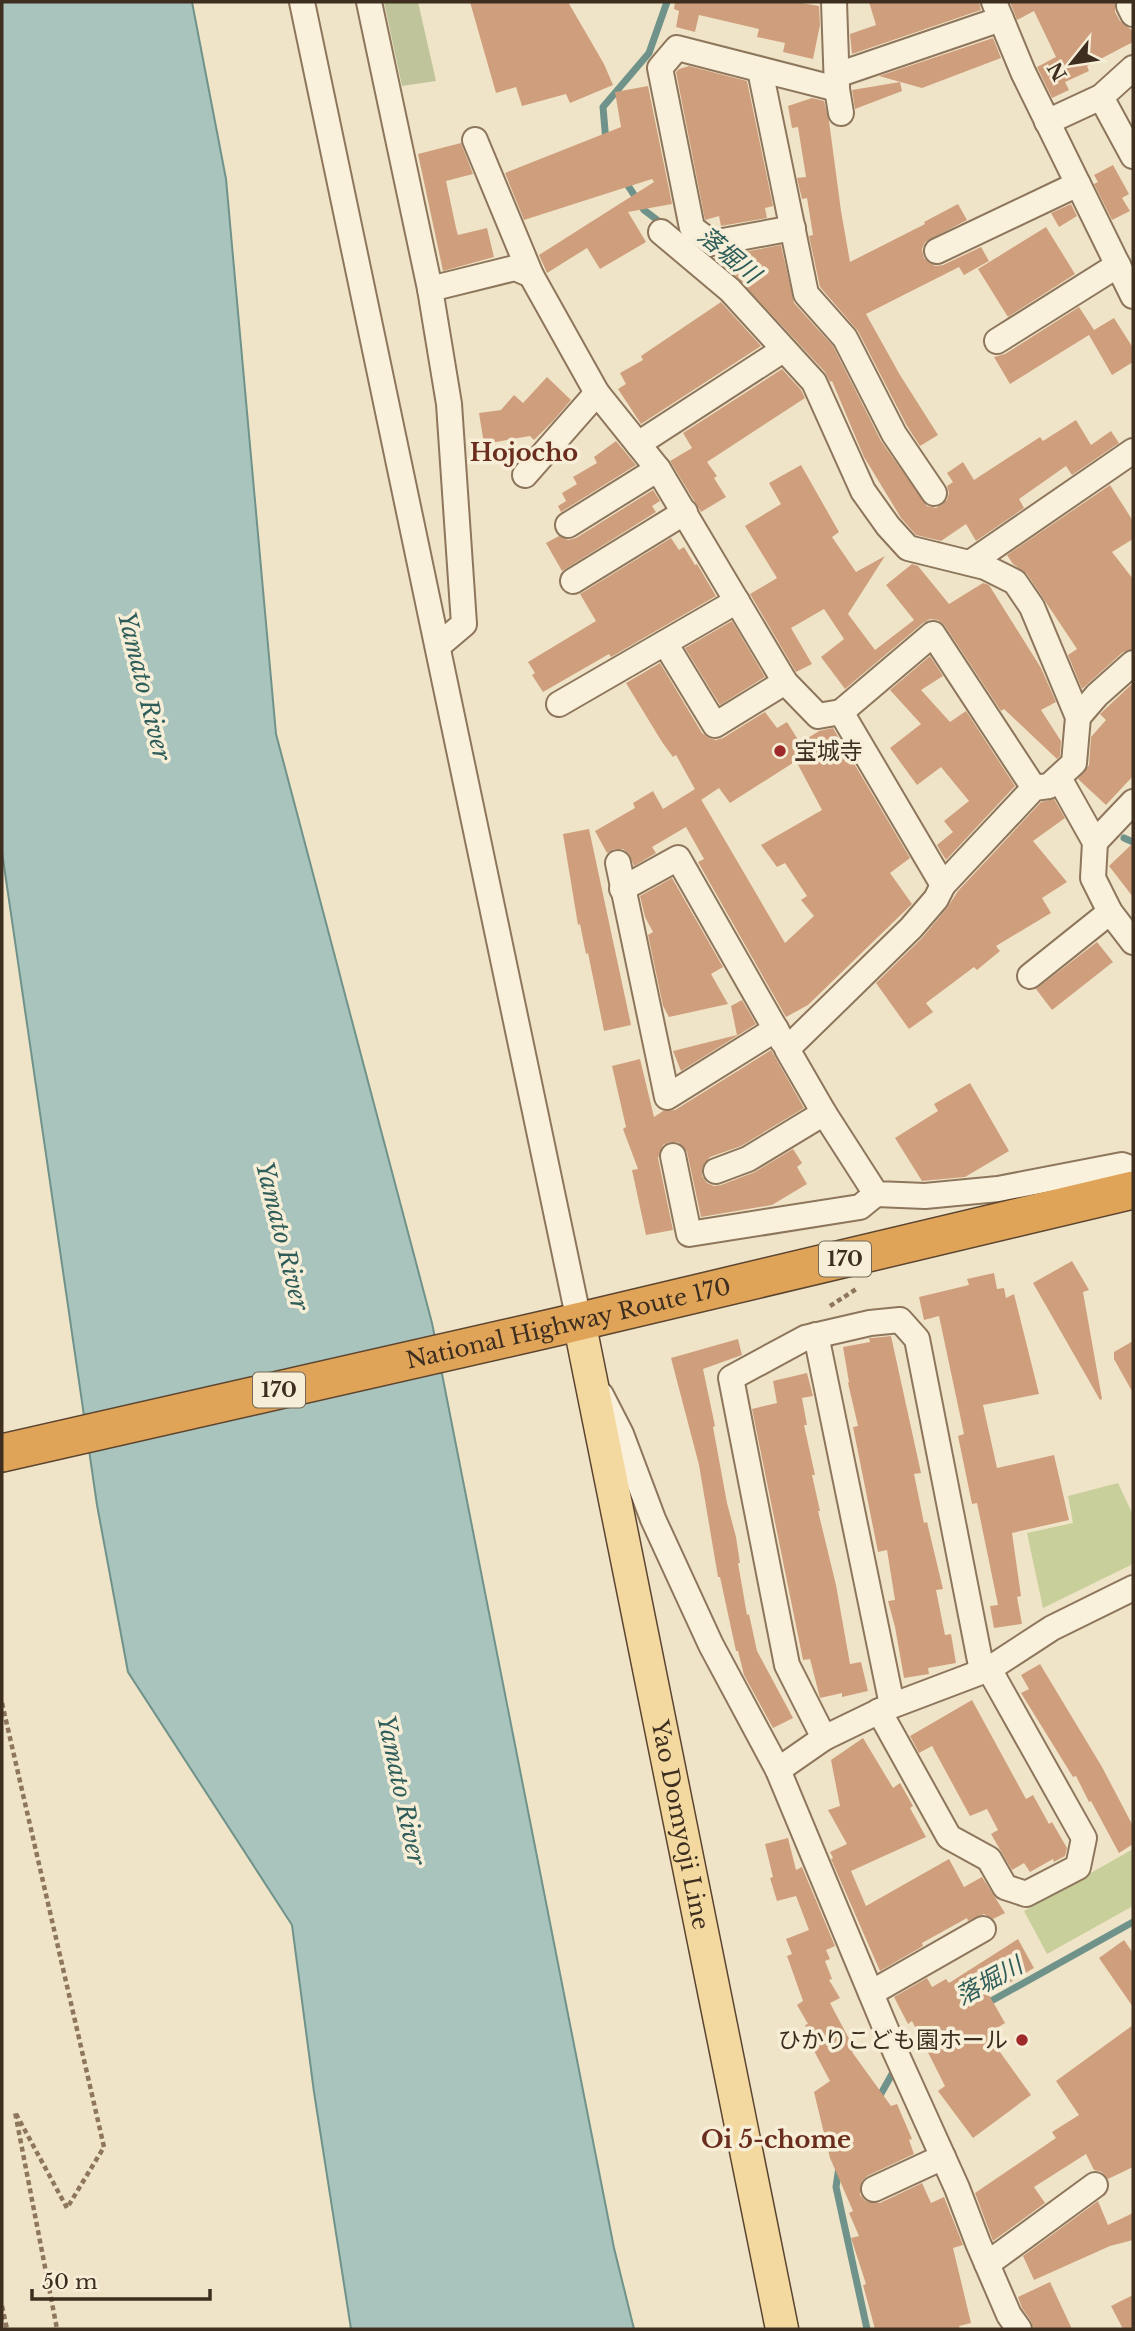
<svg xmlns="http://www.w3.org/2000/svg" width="1135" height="2331" font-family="'Libre Baskerville','Noto Sans JP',serif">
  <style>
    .green { fill: #c9cf9b }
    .cemetery { fill: #bfc49a }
    .water { fill: #a9c4bc; stroke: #6f938a; stroke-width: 2 }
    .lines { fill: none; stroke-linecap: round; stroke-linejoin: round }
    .stream { stroke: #6f938a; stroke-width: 7 }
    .building { fill: #cf9f7d }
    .minor-casing { stroke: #8d765c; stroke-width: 28 }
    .major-casing { stroke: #5b4430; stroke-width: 35 }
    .highway-casing { stroke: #5b4430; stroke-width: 40 }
    .path { stroke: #8d765c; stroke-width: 4.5; stroke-dasharray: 5 3.5; stroke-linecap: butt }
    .minor { stroke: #faf1dc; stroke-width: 24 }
    .major { stroke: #f3d9a0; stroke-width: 32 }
    .highway { stroke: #e0a458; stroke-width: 37 }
    .poi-dot { fill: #9e2a2b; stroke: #f7eed8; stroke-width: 2.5 }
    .labels { text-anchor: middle; stroke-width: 7; stroke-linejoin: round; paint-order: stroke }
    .shield { fill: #f7eed8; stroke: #756857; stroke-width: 2 }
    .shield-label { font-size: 21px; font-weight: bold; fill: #3d2e20 }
    .poi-label { font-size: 23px; fill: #3d2e20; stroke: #f7eed8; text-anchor: start }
    .street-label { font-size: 23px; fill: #3d2e20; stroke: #f7eed8 }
    .water-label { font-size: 24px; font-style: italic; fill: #2f5d5a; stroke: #f7eed8 }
    .neighbourhood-label { font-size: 24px; font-weight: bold; fill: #6b2e1e; stroke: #f7eed8 }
  </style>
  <rect width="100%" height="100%" fill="#f0e4c8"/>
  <g class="green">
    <polygon points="1118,1483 1133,1515 1133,1564 1043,1608 1027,1533 1073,1523 1068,1496"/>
    <polygon points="1133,1849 1133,1906 1047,1954 1024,1911"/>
  </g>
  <polygon class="cemetery" points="384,2 418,2 436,81 402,86"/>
  <polygon class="water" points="2,2 192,2 226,179 276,734 432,1323 614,2248 634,2329 351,2329 314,2092 292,1925 128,1672 97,1505 2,852"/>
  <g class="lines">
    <g class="stream">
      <polyline points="606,142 603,107 649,53 667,2"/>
      <polyline points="625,181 644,210 665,226"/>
      <polyline points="1124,838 1133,842"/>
      <polyline points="984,2005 1133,1922"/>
      <polyline points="902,2057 906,2050 928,2037"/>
      <polyline points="878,2099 896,2067"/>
      <polyline points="839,2167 836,2187 867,2329"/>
    </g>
  </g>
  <g class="building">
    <polygon points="470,2 568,2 604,64 613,85 570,103 566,94 522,106 516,87 496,93"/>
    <polygon points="675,2 796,2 819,6 820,25 813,59 783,52 785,43 757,37 759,29 699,15 695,32 676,27 679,11 674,9"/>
    <polygon points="869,2 979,2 981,10 852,54 850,34 876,25"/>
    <polygon points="1010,2 1115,2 1115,12 1120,21 1133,31 1133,42 1087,66 1089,71 1065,82 1069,90 1052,98 1037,67 1056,57 1034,11 1017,20"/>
    <polygon points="993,38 1001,58 922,88 879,76"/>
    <polygon points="689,66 747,81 773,206 765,208 767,218 721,226 719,216 705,220 676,72 679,69"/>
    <polygon points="900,82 902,91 855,109 852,90"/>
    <polygon points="648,86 672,204 628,212 646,242 600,269 587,248 547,273 539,255 654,182 652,179 524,220 505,173 621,127 615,92"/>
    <polygon points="812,98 824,101 829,121 841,211 850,262 925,224 924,222 958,204 967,220 925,242 922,249 924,258 935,266 943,265 981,247 989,261 964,275 959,267 866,314 900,375 938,435 920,446 907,426 858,331 820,287 809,236 813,235 807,198 802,199 797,178 806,177 798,127 792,128 788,106"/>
    <polygon points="461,143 473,174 446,181 456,228 458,235 487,228 494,257 443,271 418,154"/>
    <polygon points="1113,165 1129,194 1122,198 1130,211 1112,220 1094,184 1098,182 1094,175"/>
    <polygon points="1071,204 1077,216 1059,227 1051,213"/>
    <polygon points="1046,227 1075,274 1008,317 978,269"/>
    <polygon points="781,245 794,303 833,346 881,441 927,506 936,508 947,500 949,493 947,486 953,482 947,473 963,462 974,480 1040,437 1043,441 1076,420 1091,445 1111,431 1119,443 1072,475 1066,466 1019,499 1024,508 976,541 966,524 941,541 916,535 901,518 864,457 832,381 830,382 825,372 731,271 727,255"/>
    <polygon points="721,302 761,346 641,424 618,389 626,384 620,373 643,360 641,356"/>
    <polygon points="1079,307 1094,330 1114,318 1133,348 1133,362 1112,375 1089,335 1010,384 994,357 1005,354"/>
    <polygon points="782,369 801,390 805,398 707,462 717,476 714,478 726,497 701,512 670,461 692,448 683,433"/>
    <polygon points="547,377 571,400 553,421 534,440 530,436 484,444 479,413 501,410 514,395 523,403"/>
    <polygon points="616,441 636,465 561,512 558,506 566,501 562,493 577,484 573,477 597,463 594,457"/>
    <polygon points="801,465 839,532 832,537 856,572 885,556 848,614 875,650 914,620 886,585 912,564 918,566 949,604 983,583 989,585 1041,668 1056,702 1041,710 1061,741 1060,756 1057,759 1004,709 1001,711 945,626 938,620 930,619 923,623 845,689 821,657 844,639 824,609 791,628 812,664 796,672 750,594 777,578 745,526 781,504 769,483"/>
    <polygon points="1110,485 1133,521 1133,539 1112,552 1133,579 1133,649 1123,652 1082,689 1068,655 1077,649 1027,574 1013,564 1007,555"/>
    <polygon points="653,490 660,501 652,506 656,512 562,571 546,543 559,536 568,540 576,538"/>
    <polygon points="671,538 679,550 684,547 695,565 697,564 716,596 611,657 609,654 543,692 532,675 535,673 528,662 596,621 580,594"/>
    <polygon points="732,621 765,677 720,705 685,648"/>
    <polygon points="930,656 943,676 921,690 950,722 966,711 1015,786 946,860 937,845 953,832 944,821 969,801 941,767 917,785 890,748 921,724 890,690"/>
    <polygon points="660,663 702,733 709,738 716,740 723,738 765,712 777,728 787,722 800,743 819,731 833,728 910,858 890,873 912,904 808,1005 786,1017 698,862 704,859 686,827 652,847 656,853 634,866 629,854 623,849 614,849 607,853 595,831 635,808 633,803 653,791 663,809 695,789 785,943 814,916 801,900 807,896 785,863 777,867 761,845 822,810 796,761 730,803 719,788 701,800 676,755 673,757 662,742 626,683"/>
    <polygon points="1133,683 1133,776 1106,805 1078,779 1089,765 1091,737 1106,720 1100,714"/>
    <polygon points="1054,799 1065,818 1033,841 1067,882 1042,898 1051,913 996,946 1000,951 977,970 974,967 926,1003 933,1012 909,1029 876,983 922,938 947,908 958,891 1041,802"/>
    <polygon points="589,829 631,1025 604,1031 588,953 586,954 580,924 578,925 563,834"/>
    <polygon points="1133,843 1133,897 1109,866"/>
    <polygon points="672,878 723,967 711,974 728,1004 669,1017 663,1006 648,935 653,932 645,917 640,896"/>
    <polygon points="1097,942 1113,962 1052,1010 1036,989"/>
    <polygon points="742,1000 756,1024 681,1071 673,1051 737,1035 731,1006"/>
    <polygon points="771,1050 804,1108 741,1146 710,1157 702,1168 702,1176 707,1183 714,1186 721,1185 755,1172 793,1149 802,1163 797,1167 807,1184 772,1205 701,1217 687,1152 678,1142 669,1142 663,1145 658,1158 673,1230 646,1235 632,1170 638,1169 623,1129 626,1127 612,1066 640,1059 654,1117 663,1111 675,1110"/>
    <polygon points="970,1083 1009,1151 965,1177 922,1181 895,1138 938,1111 934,1104"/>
    <polygon points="1072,1261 1089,1290 1083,1292 1102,1399 1100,1400 1033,1283"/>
    <polygon points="994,1273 997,1289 1004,1288 1006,1298 1014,1294 1039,1394 983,1405 997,1468 1054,1455 1069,1520 1012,1533 1021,1596 1017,1597 1022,1624 994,1628 990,1606 998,1605 977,1503 972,1504 958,1436 964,1434 939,1316 924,1320 919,1297 969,1285 967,1279"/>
    <polygon points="891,1336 921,1473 914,1474 924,1523 927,1522 943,1589 936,1590 945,1635 951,1634 956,1663 928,1668 929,1674 904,1678 895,1627 888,1601 895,1600 887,1550 878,1552 853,1427 858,1426 848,1383 849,1382 843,1347 870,1342 869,1338 872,1338"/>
    <polygon points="738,1339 742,1355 703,1369 715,1426 713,1427 727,1503 736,1537 740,1563 738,1563 747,1615 749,1614 757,1651 793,1718 773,1728 744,1675 738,1651 736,1651 720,1577 718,1577 699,1465 671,1358"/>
    <polygon points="1133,1341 1133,1393 1114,1359 1114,1352"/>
    <polygon points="807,1373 813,1396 802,1398 807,1425 804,1425 815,1475 812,1475 820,1511 818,1511 836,1585 850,1664 861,1662 868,1691 842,1697 842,1693 820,1698 810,1659 803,1660 752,1409 777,1403 773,1381"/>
    <polygon points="1040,1664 1102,1767 1133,1826 1133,1844 1119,1853 1091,1801 1089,1802 1076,1776 1073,1777 1021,1693 1029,1689 1021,1675"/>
    <polygon points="972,1700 1026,1799 1033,1795 1049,1824 1052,1822 1067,1848 1065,1856 1054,1862 1053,1859 1030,1872 1024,1863 1012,1870 991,1834 998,1830 987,1809 970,1816 932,1746 919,1753 910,1736"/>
    <polygon points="863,1738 893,1788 900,1783 913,1806 910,1808 926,1837 851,1871 866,1906 949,1859 964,1887 982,1877 1005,1913 993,1919 984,1914 968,1921 967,1918 922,1943 923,1946 880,1971 831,1859 833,1858 830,1852 847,1844 828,1810 840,1806 831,1760"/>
    <polygon points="788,1838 796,1870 802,1867 835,1946 826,1950 830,1959 825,1961 832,1979 829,1980 840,1998 830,2003 855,2050 852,2052 891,2106 897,2104 912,2139 909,2140 914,2154 867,2176 862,2181 860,2195 866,2201 880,2203 922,2183 931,2203 944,2197 963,2245 953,2248 971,2323 959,2326 960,2329 875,2329 863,2285 866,2284 851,2238 859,2236 849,2213 853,2211 830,2158 814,2092 830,2081 812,2047 815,2045 805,2025 808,2024 797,2005 803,2001 787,1956 792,1954 786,1939 809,1930 796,1896 777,1901 770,1878 773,1877 765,1844"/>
    <polygon points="1018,1939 1034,1968 989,1995 1005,2023 987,2034 1031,2095 973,2138 938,2091 945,2086 912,2021 908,2024 894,1997 927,1978 932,1987 946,1979 949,1983"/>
    <polygon points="1124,1940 1133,1953 1133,2007 1099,1958"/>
    <polygon points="1133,2025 1133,2167 1108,2179 1102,2172 1094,2170 1086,2154 1034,2187 1045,2203 993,2241 975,2193 1056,2138 1052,2132 1079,2115 1056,2081"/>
    <polygon points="1098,2201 1108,2225 1133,2213 1133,2240 1110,2246 1034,2280 1023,2256"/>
    <polygon points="1050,2282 1072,2329 1034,2329 1031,2321 1022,2308 1018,2297"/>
    <polygon points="1133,2295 1133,2329 1123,2329 1111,2306"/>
  </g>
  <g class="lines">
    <g class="minor-casing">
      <g id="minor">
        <polyline points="302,2 579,1321"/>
        <polyline points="369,2 430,289 449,404 464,624 438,646"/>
        <polyline points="834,2 837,89 841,113"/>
        <polyline points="994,2 1023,72 1133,296"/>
        <polyline points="1133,4 1129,6 1133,14"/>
        <polyline points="760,70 806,294 845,338 894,434 934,493"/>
        <polyline points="837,75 1001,19"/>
        <polyline points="1101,97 1133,156"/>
        <polyline points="1047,122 1101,97 1133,68"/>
        <polyline points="475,140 531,275"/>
        <polyline points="793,228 712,243 692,228 660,68 677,48 837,89"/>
        <polyline points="661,232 730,290 814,382 863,491 888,526 908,548 985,567 1015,582 1032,607 1078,717 1074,763 1049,786 1034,788 943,885 936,899 911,928 787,1049 824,1113 876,1194 925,1196 998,1189 1122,1165 1133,1169"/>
        <polyline points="937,251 1078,184"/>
        <polyline points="430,289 515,268 531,275 597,393 658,469 785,682 818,716 841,712 943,885"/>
        <polyline points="997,341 1118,265"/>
        <polyline points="638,444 783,350"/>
        <polyline points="525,475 597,393"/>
        <polyline points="568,525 658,469"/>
        <polyline points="970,563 1133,451"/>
        <polyline points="573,581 685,512"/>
        <polyline points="665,643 715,725 785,682"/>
        <polyline points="559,704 737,601"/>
        <polyline points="841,712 933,634 1034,788"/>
        <polyline points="1078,717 1097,695 1133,663"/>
        <polyline points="1059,778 1095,842 1093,878 1110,912 1133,942"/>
        <polyline points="1095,842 1133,802"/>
        <polyline points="618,863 667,1097 776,1029"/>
        <polyline points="622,889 678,858 783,1042"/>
        <polyline points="1030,976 1110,912"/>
        <polyline points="673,1156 689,1234 860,1207 876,1194"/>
        <polyline points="716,1171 748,1159 824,1113"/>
        <polyline points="816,1335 892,1705"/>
        <polyline points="601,1395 621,1434 653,1519 711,1645 778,1770 895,2051 957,2188 978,2243 1009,2315 1019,2329"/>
        <polyline points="879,1711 949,1837 989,1859 1005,1887 1026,1894 1078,1867 1084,1838 989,1669"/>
        <polyline points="824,1738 787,1665 731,1378 805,1338 870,1323 900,1320 917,1339 982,1671"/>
        <polyline points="778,1770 824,1738 886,1708 989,1669 1052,1628 1133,1588"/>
        <polyline points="871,1993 983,1929"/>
        <polyline points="874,2189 943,2157"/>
        <polyline points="987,2264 1095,2185"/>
      </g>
    </g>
    <g class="major-casing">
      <g id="major">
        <path id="s1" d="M579 1321 782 2329"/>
      </g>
    </g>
    <g class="highway-casing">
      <g id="highway">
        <path id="s2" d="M2 1453 556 1327 1133 1190"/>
      </g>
    </g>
    <g class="path">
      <polyline points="830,1306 858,1288"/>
      <polyline points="2,1703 104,2147 67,2208 15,2112 57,2329"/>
      <polyline points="2,2306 7,2329"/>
    </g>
    <use href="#minor" class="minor"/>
    <use href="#major" class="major"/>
    <use href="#highway" class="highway"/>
  </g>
  <g class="poi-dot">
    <circle cx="780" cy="751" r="7"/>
    <circle cx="1022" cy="2040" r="7"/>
  </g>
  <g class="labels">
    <g class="shield">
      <rect x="819" y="1241.5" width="52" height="35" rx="5"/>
      <rect x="253" y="1372.5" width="52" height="35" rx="5"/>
    </g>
    <g class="shield-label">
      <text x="845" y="1266">170</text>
      <text x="279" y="1397">170</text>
    </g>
    <g class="poi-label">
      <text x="794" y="759">宝城寺</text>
      <text x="1008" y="2048" text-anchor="end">ひかりこども園ホール</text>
    </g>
    <g class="street-label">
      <text dy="8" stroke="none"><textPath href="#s2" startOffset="581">National Highway Route 170</textPath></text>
      <text dy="8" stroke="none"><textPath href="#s1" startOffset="514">Yao Domyoji Line</textPath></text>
    </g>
    <g class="water-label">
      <text transform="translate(729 255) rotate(40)" y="8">落堀川</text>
      <text transform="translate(144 686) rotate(76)" y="8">Yamato River</text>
      <text transform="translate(282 1236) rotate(76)" y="8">Yamato River</text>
      <text transform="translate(401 1790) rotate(78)" y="8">Yamato River</text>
      <text transform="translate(989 1981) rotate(-29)" y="8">落堀川</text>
    </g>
    <g class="neighbourhood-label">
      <text x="524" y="461">Hojocho</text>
      <text x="776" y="2148">Oi 5-chome</text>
    </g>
  </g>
  <rect width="1135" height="2331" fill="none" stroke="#3d2e20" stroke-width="7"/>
  <g transform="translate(1072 63) rotate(240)" stroke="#f7eed8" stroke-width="5" paint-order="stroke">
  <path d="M0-5L12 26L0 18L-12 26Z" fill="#3d2e20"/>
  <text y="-10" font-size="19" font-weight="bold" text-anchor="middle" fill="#3d2e20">N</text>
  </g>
  <path d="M32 2289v10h178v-10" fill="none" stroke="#3d2e20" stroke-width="3.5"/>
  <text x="42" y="2289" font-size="21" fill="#3d2e20" stroke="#f7eed8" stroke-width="5" paint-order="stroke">50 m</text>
</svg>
